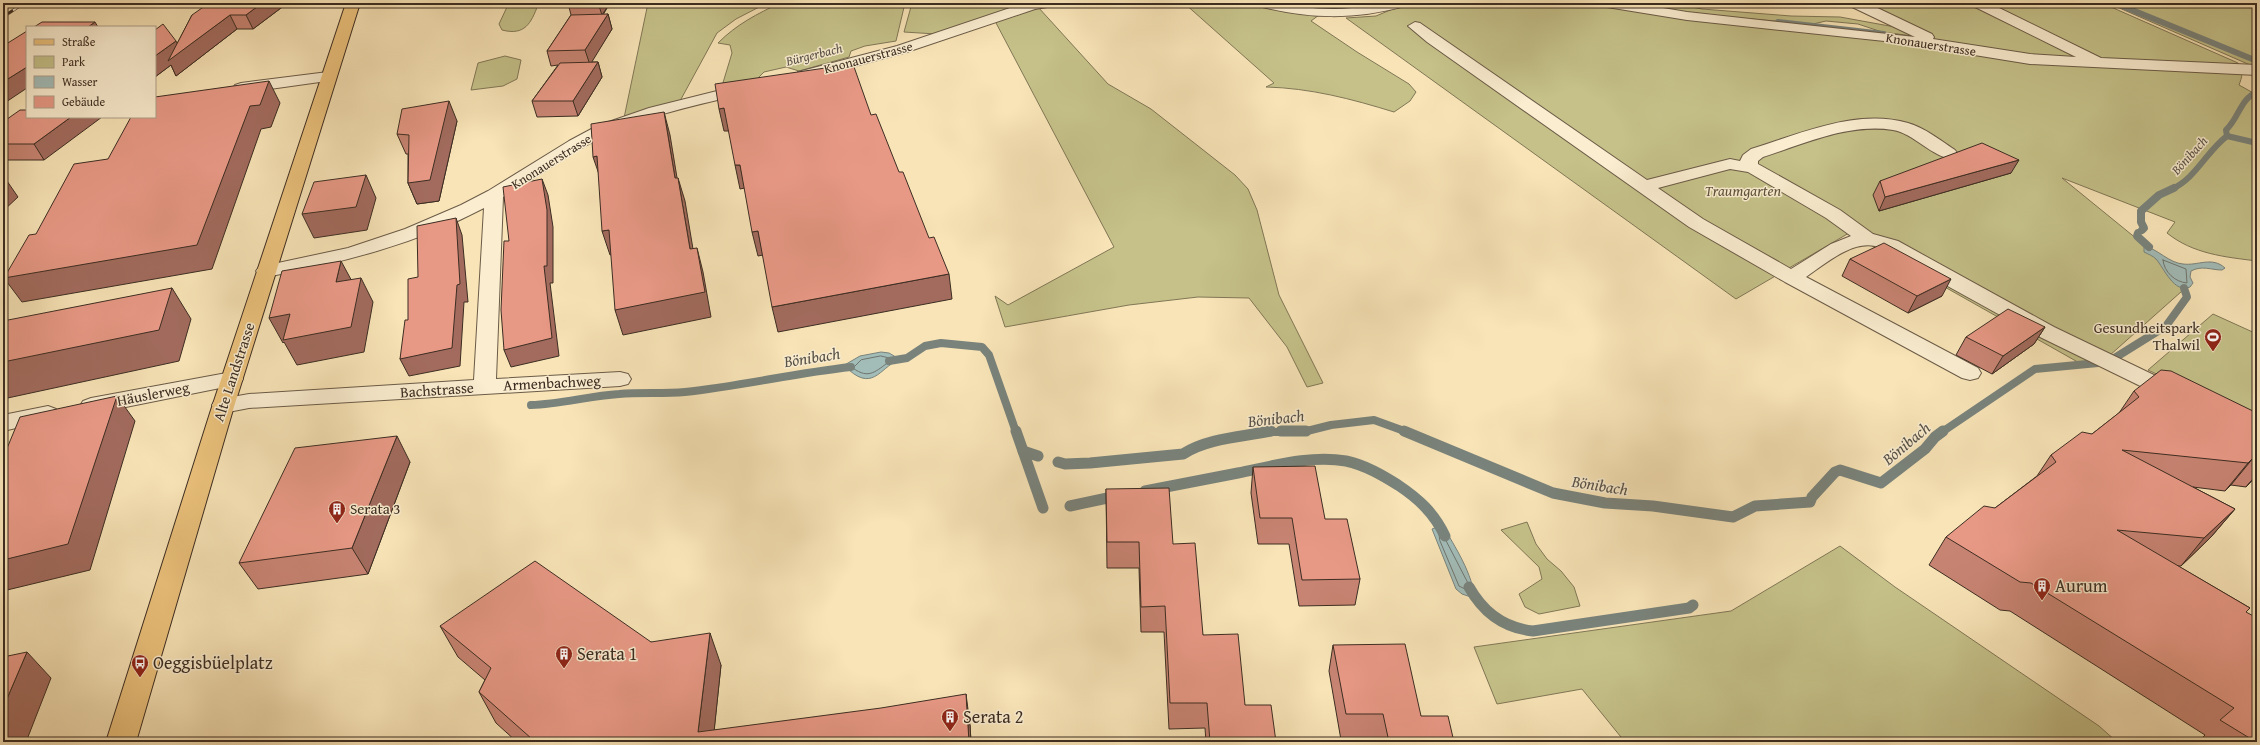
<svg xmlns="http://www.w3.org/2000/svg" width="2260" height="745" font-family="'Gentium Book Plus',serif">
  <style>
    .green { fill: #c5c189; stroke: #807756 }
    .water { fill: #a2bcb8; stroke: #79837c }
    .lines { fill: none; stroke-linecap: round; stroke-linejoin: round }
    .shore { stroke: #6f746d; stroke-width: 1 }
    .stream-far2 { stroke: #79837c; stroke-width: 6 }
    .stream-far1 { stroke: #79837c; stroke-width: 8 }
    .stream { stroke: #79837c; stroke-width: 11 }
    .minor-casing { stroke: #6b5b47; stroke-width: 2 }
    .major-casing { stroke: #3c2d22; stroke-width: 2 }
    .minor { fill: #faedd0; fill-rule: evenodd }
    .major { fill: #ecc27c; fill-rule: evenodd }
    .rail-casing { stroke: #3c2d22; stroke-width: 3 }
    .rail { stroke: #faedd0; stroke-width: 2; stroke-dasharray: 6; stroke-linecap: butt }
    .wall { fill: #c88473; stroke: #3c2d22 }
    .shaded-wall { fill: #a26b5e; stroke: #3c2d22 }
    .building { fill: #e89986; stroke: #3c2d22 }
    .labels { text-anchor: middle; stroke-width: 3; stroke-linejoin: round; paint-order: stroke }
    .far-street-label { font-size: 13px; fill: #3c2d22; stroke: #faedd0 }
    .far-water-label { font-size: 13px; font-style: italic; fill: #565148; stroke: #faedd0 }
    .park-label { font-size: 15px; font-style: italic; fill: #5e523c; stroke: #faedd0 }
    .poi-label { font-size: 15px; fill: #3c2d22; stroke: #faedd0; text-anchor: end }
    .street-label { font-size: 15px; fill: #3c2d22; stroke: #faedd0 }
    .water-label { font-size: 16px; font-style: italic; fill: #565148; stroke: #faedd0 }
    .near-poi-label { font-size: 18px; fill: #3c2d22; stroke: #faedd0; text-anchor: start }
  </style>
  <rect width="100%" height="100%" fill="#f8e4b7"/>
  <filter id="stains"><feTurbulence type="fractalNoise" baseFrequency=".005" numOctaves="4"/><feColorMatrix values="0 0 0 0 .2 0 0 0 0 .09 0 0 0 0 .02 0 0 0 .5 -.17"/></filter>
  <radialGradient id="worn" r=".72"><stop offset=".6" stop-color="#630" stop-opacity="0"/><stop offset="1" stop-color="#630" stop-opacity=".3"/></radialGradient>
  <g class="green">
    <polygon points="648,3 767,3 736,19 717,33 680,101 624,118"/>
    <path d="M780 3H905L896 41 865 46 851 51 849 57 799 71 786 67 764 72 757 79 722 86 732 53 730 45 718 43C737 24 757 14 780 3Z"/>
    <polygon points="912,3 1029,3 936,34 904,32"/>
    <path d="M1184 3H1257L1319 15 1311 21 1357 52 1409 84 1416 92 1410 101 1394 112C1352 99 1310 88 1266 87L1274 83Z"/>
    <path d="M1275 3H1394C1354 12 1315 12 1275 3Z"/>
    <path d="M1407 3H1597L1690 17 1935 45 1848 3H2102L2238 63C2244 71 2242 77 2239 85L2257 95V261C2225 257 2193 254 2167 233L2175 222 2062 178 2191 283 2109 356H2096L2083 365 1849 233 1736 299 1346 18 1376 16Z"/>
    <polygon points="1615,3 1672,3 1702,9 1791,16 1840,17 1906,29 1913,36 1882,32 1858,24 1826,21 1813,24 1727,17"/>
    <polygon points="2108,3 2257,3 2257,68"/>
    <path d="M538 5C531 23 525 36 502 30L499 24 507 7Z"/>
    <polygon points="1038,7 1108,84 1151,109 1235,175 1248,189 1257,210 1279,295 1323,383 1307,387 1287,347 1249,298 1198,297 1129,305 1005,327 995,296 1008,305 1114,247 995,21"/>
    <polygon points="505,56 521,60 517,79 503,86 471,90 478,63"/>
    <polygon points="2213,314 2257,334 2257,422 2148,370"/>
    <polygon points="1527,522 1536,544 1547,559 1561,571 1574,587 1580,606 1539,614 1525,607 1519,594 1542,579 1539,567 1501,530"/>
    <polygon points="1840,546 1895,587 2099,726 2117,742 1625,742 1582,689 1497,704 1474,647 1731,611"/>
  </g>
  <g class="water">
    <path d="M2144 246C2158 249 2169 263 2183 264 2198 266 2212 256 2225 268L2222 270C2211 270 2202 265 2191 271L2190 277 2193 283 2190 287C2174 294 2164 268 2156 259 2153 256 2148 254 2144 252Z"/>
    <path d="M881 352 889 353 901 360C882 363 875 393 849 370H840L841 367 860 356Z"/>
    <path d="M1440 526H1443C1454 545 1474 576 1474 598L1462 594 1456 589 1432 529Z"/>
  </g>
  <g class="lines">
    <g class="shore">
      <path d="M2163 260 2186 269 2187 283C2175 282 2164 272 2163 260Z"/>
      <path d="M881 356 889 358 890 361C876 371 869 380 853 368L861 360Z"/>
      <polygon points="1439,531 1441,531 1470,587 1469,591 1459,586 1440,541"/>
    </g>
    <g class="stream-far2">
      <polyline points="1279,3 1299,7"/>
      <polyline points="2115,3 2257,61"/>
      <polyline points="1368,7 1386,3"/>
      <polyline points="1778,22 1884,34"/>
      <polyline points="2227,136 2257,143"/>
      <path d="M2172 189C2196 178 2206 152 2227 136L2226 130C2239 118 2240 99 2257 92"/>
    </g>
    <g class="stream-far1">
      <polyline points="2142,230 2144,228 2141,222 2141,211 2159,195 2174,188"/>
      <polyline points="2138,233 2137,236 2149,247"/>
      <polyline points="2113,359 2166,326 2187,297 2184,288"/>
      <polyline points="889,361 907,358 925,346 941,343 982,347 989,355 1016,432"/>
      <path d="M531 405C561 404 589 396 619 394 641 392 663 394 685 392 741 386 795 373 851 367"/>
      <polyline points="1266,432 1303,432 1331,425 1374,420 1407,432"/>
      <polyline points="1942,432 2035,369 2098,363"/>
    </g>
    <g class="stream">
      <polyline points="1016,431 1043,508"/>
      <polyline points="1281,431 1306,431"/>
      <polyline points="1404,431 1553,493 1605,503 1653,506 1733,517 1755,506 1810,502 1812,497 1835,472 1840,470 1881,483 1925,449 1935,437 1943,431"/>
      <polyline points="1023,451 1038,456"/>
      <path d="M1058 462 1065 464 1090 463 1183 454C1208 438 1242 437 1271 431"/>
      <path d="M1145 491C1176 485 1207 479 1238 473 1273 466 1310 455 1346 461 1365 465 1382 475 1398 485 1419 499 1434 513 1445 536"/>
      <polyline points="1070,506 1117,496"/>
      <path d="M1469 587C1483 612 1504 628 1533 631L1689 608 1693 605"/>
    </g>
    <g class="minor-casing">
      <g id="minor">
        <polygon points="1025,3 1055,3 1053,6 1035,9 907,52 804,80 798,78 796,75 798,72 897,46"/>
        <path d="M1257 3C1283 3 1308 9 1334 9 1358 9 1382 3 1407 3L1405 6C1355 20 1309 19 1259 6Z"/>
        <polygon points="1600,3 1633,3 1687,12 1915,37 1850,6 1848,3 1867,3 1932,34 1934,37 1933,39 2030,54 2076,57 1973,6 1971,3 1989,3 2101,58 2257,65 2257,75 2030,64 1894,42 1687,20 1607,7"/>
        <path d="M1415 22 1420 23 1647 180 1730 159 1740 161 1743 155 1751 149C1800 134 1856 108 1908 123 1925 128 1940 140 1955 150L1958 154 1955 158C1937 162 1914 133 1893 130 1849 123 1804 144 1763 157L1758 161V164L1840 210 1873 234 1898 241 2054 327 2183 389 2186 394 2183 399 2175 401 2167 399 2040 337 1875 246C1851 241 1825 264 1806 277L1978 368 1981 373 1978 378 1970 380 1962 378 1785 282 1689 227 1427 42 1408 26ZM1730 169 1748 172 1826 218 1851 236 1831 244 1791 269 1703 219 1658 188Z"/>
        <polygon points="328,72 334,74 336,77 334,80 241,93 235,91 233,88 235,85 241,83"/>
        <path d="M745 84 751 86 753 89 751 92C698 105 645 115 596 140 564 156 535 179 503 197L496 379 620 372 628 374 631 379 628 384 620 386 249 408 223 413 215 410 212 405 215 400 249 394 474 380 484 208C416 244 341 263 266 277L259 275 256 271 259 267 348 248 405 229 461 205 488 191 569 141 597 126 649 108Z"/>
        <polygon points="232,372 240,374 243,379 240,384 91,414 83,411 80,406 83,401 91,398"/>
        <polygon points="48,406 56,409 59,414 56,419 3,431 3,415"/>
      </g>
    </g>
    <g class="major-casing">
      <polygon id="major" points="346,3 360,3 232,413 136,742 106,742 210,413"/>
    </g>
    <use href="#minor" class="minor"/>
    <use href="#major" class="major"/>
    <g class="rail-casing">
      <g id="rail">
        <polyline points="3,10 13,3"/>
        <polyline points="3,17 24,3"/>
      </g>
    </g>
    <use href="#rail" class="rail"/>
  </g>
  <g class="wall">
    <polygon points="568,3 610,3 603,15 608,14 612,29 591,62 598,62 602,77 578,116 537,117 532,101 558,65 551,66 547,51 571,15"/>
    <polygon points="285,5 253,29 237,29 176,76 171,65 155,77 155,30 177,44 192,15"/>
    <polygon points="27,110 44,160 3,160 3,122"/>
    <polygon points="457,121 439,201 417,204 408,183 408,154 406,154 397,134"/>
    <polygon points="2011,173 1879,211 1873,195 1880,181"/>
    <polygon points="1850,259 1942,296 1908,313 1842,276"/>
    <polygon points="2045,327 2034,344 1992,374 1956,355 1966,337"/>
    <polygon points="2134,391 2257,413 2257,475 2246,487 2231,485 2225,491 2193,487 2235,509 2211,537 2181,566 2178,566 2250,608 2246,612 2257,742 2198,742 2205,735 2010,611 2000,610 1929,565 1946,537 1995,508 2037,476 2051,455 2092,434 2119,413"/>
    <polygon points="410,462 368,574 258,589 239,563"/>
    <polygon points="1253,467 1325,519 1360,579 1355,605 1299,606 1289,544 1258,544 1251,493"/>
    <polygon points="1106,489 1173,544 1203,635 1245,705 1276,742 1206,742 1205,728 1169,729 1164,632 1141,632 1139,568 1107,568"/>
    <polygon points="440,626 651,642 721,665 714,730 970,725 971,742 517,742 496,723 479,692 485,680 458,657"/>
    <polygon points="1333,645 1421,716 1454,742 1378,742 1377,739 1341,740 1329,671"/>
  </g>
  <g class="shaded-wall">
    <polygon points="262,3 284,3 285,5 253,29 246,15"/>
    <polygon points="598,3 610,3 602,15"/>
    <polygon points="608,14 612,29 590,65 585,50"/>
    <polygon points="230,15 237,29 176,76 171,65 155,77 155,56 176,41 181,51"/>
    <polygon points="95,22 98,27 88,27"/>
    <polygon points="598,62 602,77 578,116 573,101"/>
    <polygon points="27,67 27,88 3,104 3,82"/>
    <polygon points="269,81 280,103 271,127 261,129 212,269 22,302 4,278 250,106"/>
    <polygon points="449,101 457,121 439,201 417,204 408,183"/>
    <polygon points="724,108 730,131 724,131 719,109"/>
    <polygon points="664,112 670,135 681,202 675,178"/>
    <polygon points="71,117 102,117 44,160 34,144"/>
    <polygon points="597,156 601,180 593,157"/>
    <polygon points="2019,160 2011,173 1879,211 1885,197"/>
    <polygon points="735,165 740,165 745,188 740,189"/>
    <polygon points="366,175 376,198 367,230 314,238 302,214"/>
    <polygon points="678,178 685,201 697,273 690,249"/>
    <polygon points="542,179 548,195 553,227 553,283 550,283 559,356 511,367 504,350 544,266"/>
    <polygon points="7,181 18,197 3,211 3,185"/>
    <polygon points="456,218 462,235 468,302 464,302 460,366 409,376 400,359"/>
    <polygon points="609,230 616,254 610,255 602,231"/>
    <polygon points="758,231 763,255 758,256 752,232"/>
    <polygon points="697,248 703,272 711,317 623,335 615,310"/>
    <polygon points="341,261 354,285 336,282"/>
    <polygon points="949,274 952,299 778,332 772,307"/>
    <polygon points="361,278 373,302 364,352 297,365 284,342 283,343 269,318"/>
    <polygon points="1951,279 1942,296 1908,313 1917,296"/>
    <polygon points="172,288 191,319 179,361 3,399 3,362"/>
    <polygon points="2045,327 2034,344 1992,374 2003,356"/>
    <polygon points="117,396 135,421 90,570 3,591 3,560"/>
    <polygon points="397,436 410,462 368,574 352,548"/>
    <polygon points="2254,457 2231,485 2225,491 2248,463"/>
    <polygon points="2257,474 2257,475 2246,487"/>
    <polygon points="2235,509 2211,537 2181,566 2204,538"/>
    <polygon points="710,633 721,665 713,742 698,732"/>
    <polygon points="27,652 51,678 26,742 3,742 3,708"/>
    <polygon points="966,694 970,725 971,742 969,742"/>
  </g>
  <g class="building">
    <polygon points="209,3 262,3 246,15 230,15 168,61 192,15"/>
    <polygon points="608,14 585,50 547,51 571,15"/>
    <polygon points="42,22 95,22 88,27 34,27"/>
    <polygon points="163,24 176,41 155,56 155,30"/>
    <polygon points="27,31 27,67 3,82 3,46"/>
    <polygon points="598,62 573,101 532,101 560,63"/>
    <polygon points="853,64 871,115 876,114 899,172 903,172 929,238 934,237 949,274 772,307 758,231 752,232 740,165 735,165 724,108 719,109 715,84"/>
    <polygon points="269,81 260,105 250,106 197,245 4,278 29,235 36,234 74,164 108,159 131,117 155,117 155,97"/>
    <polygon points="449,101 430,180 408,183 409,135 397,134 402,109"/>
    <polygon points="20,110 27,110 27,117 71,117 34,144 3,144 3,122"/>
    <polygon points="664,112 675,178 678,178 690,249 697,248 705,292 615,310 609,230 602,231 597,156 593,157 591,124"/>
    <polygon points="1982,143 2019,160 1885,197 1880,181"/>
    <polygon points="366,175 356,207 302,214 314,182"/>
    <polygon points="542,179 547,210 547,266 544,266 552,338 504,350 501,310 504,241 509,241 503,187"/>
    <polygon points="3,181 7,181 3,185"/>
    <polygon points="456,218 460,284 457,285 452,348 400,359 405,320 408,320 408,279 418,277 417,226"/>
    <polygon points="1884,243 1951,279 1917,296 1850,259"/>
    <polygon points="341,261 336,282 361,278 351,327 283,340 290,314 269,318 282,271"/>
    <polygon points="172,288 159,330 3,362 3,321"/>
    <polygon points="2008,309 2045,327 2003,356 1966,337"/>
    <polygon points="2161,370 2171,371 2257,413 2257,458 2254,457 2248,463 2122,450 2235,509 2204,538 2117,530 2250,608 2246,612 2257,618 2257,742 2256,742 2220,720 2234,708 2031,583 2020,582 1946,537 1984,506 1995,508 2056,462 2051,455 2082,432 2092,434 2139,397 2134,391"/>
    <polygon points="117,396 68,544 3,560 3,458 20,417"/>
    <polygon points="397,436 352,548 239,563 295,448"/>
    <polygon points="1315,466 1325,519 1347,519 1360,579 1302,580 1292,518 1260,518 1253,467"/>
    <polygon points="1169,488 1173,544 1195,543 1203,635 1238,634 1245,705 1271,705 1276,742 1210,742 1207,703 1170,703 1165,606 1141,607 1139,542 1107,542 1106,489"/>
    <polygon points="535,561 651,642 710,633 698,732 881,708 966,694 969,742 531,742 532,739 479,692 491,668 440,626"/>
    <polygon points="1405,644 1421,716 1448,716 1454,742 1389,742 1383,714 1346,714 1333,645"/>
    <polygon points="27,652 3,708 3,657"/>
  </g>
  <defs>
    <g id="stadium-pin" transform="scale(0.9)"><path d="M0 17L-7.5 6A9.5 9.5 0 1 1 7.5 6Z" fill="#8f2418" stroke="#faedd0"/><path d="M0-5a6.5 5 0 1 0 0 10a6.5 5 0 1 0 0-10ZM-3.5-1.8h7v3.6h-7Z" fill="#fff"/></g>
    <g id="building-pin" transform="scale(0.9)"><path d="M0 17L-7.5 6A9.5 9.5 0 1 1 7.5 6Z" fill="#8f2418" stroke="#faedd0"/><path d="M-4-6H4V6H1V3H-1V6H-4ZM-2.5-4.3h1.7v1.8h-1.7ZM.8-4.3h1.7v1.8H.8ZM-2.5-1h1.7V.8h-1.7ZM.8-1h1.7V.8H.8Z" fill="#fff"/></g>
    <g id="bus-pin" transform="scale(0.9)"><path d="M0 17L-7.5 6A9.5 9.5 0 1 1 7.5 6Z" fill="#8f2418" stroke="#faedd0"/><path d="M-5-6H5V4H4V6H2V4H-2V6H-4V4H-5ZM-3.5-4V0h7V-4ZM-3.5 1.2v1.5H-2V1.2ZM2 1.2v1.5H3.5V1.2Z" fill="#fff"/></g>
  </defs>
  <g fill-rule="evenodd">
    <use href="#stadium-pin" x="2213" y="337"/>
    <use href="#building-pin" x="337" y="509"/>
    <use href="#building-pin" x="2042" y="586"/>
    <use href="#building-pin" x="564" y="654"/>
    <use href="#bus-pin" x="140" y="663"/>
    <use href="#building-pin" x="950" y="717"/>
  </g>
  <g class="labels">
    <g class="far-street-label">
      <text transform="translate(1931 44) rotate(9)" y="5">Knonauerstrasse</text>
      <text transform="translate(868 57) rotate(-15)" y="5">Knonauerstrasse</text>
      <text transform="translate(551 161) rotate(-32)" y="5">Knonauerstrasse</text>
    </g>
    <g class="far-water-label">
      <text transform="translate(814 54) rotate(-14)" y="5">Bürgerbach</text>
      <text transform="translate(2189 155) rotate(-48)" y="5">Bönibach</text>
    </g>
    <g class="park-label">
      <text x="1743" y="196">Traumgarten</text>
    </g>
    <g class="poi-label">
      <text x="2200" y="333">Gesundheitspark<tspan x="2200" dy="17">Thalwil</tspan></text>
      <text x="350" y="514" text-anchor="start">Serata 3</text>
    </g>
    <g class="street-label">
      <text transform="translate(234 372) rotate(-72)" y="5">Alte Landstrasse</text>
      <text transform="translate(552 383) rotate(-3)" y="5">Armenbachweg</text>
      <text transform="translate(437 390) rotate(-4)" y="5">Bachstrasse</text>
      <text transform="translate(153 394) rotate(-11)" y="5">Häuslerweg</text>
    </g>
    <g class="water-label">
      <text transform="translate(812 357) rotate(-9)" y="6">Bönibach</text>
      <text transform="translate(1276 418) rotate(-6)" y="6">Bönibach</text>
      <text transform="translate(1906 443) rotate(-40)" y="6">Bönibach</text>
      <text transform="translate(1600 485) rotate(9)" y="6">Bönibach</text>
    </g>
    <g class="near-poi-label">
      <text x="2055" y="592">Aurum</text>
      <text x="577" y="660">Serata 1</text>
      <text x="153" y="669">Oeggisbüelplatz</text>
      <text x="963" y="723">Serata 2</text>
    </g>
  </g>
  <rect width="2260" height="745" fill="none" stroke="#f8e4b7" stroke-width="16"/>
  <rect x="4" y="4" width="2252" height="737" fill="none" stroke="#3c2d22" stroke-width="2"/>
  <rect x="8" y="8" width="2244" height="729" fill="none" stroke="#3c2d22"/>
  <rect x="26" y="26" width="130" height="92" fill="#faedd0" stroke="#aea08a"/>
  <rect x="34" y="39" width="20" height="6" fill="#ecc27c" stroke="#aea08a"/>
  <text x="62" y="46" font-size="12" fill="#3c2d22">Straße</text>
  <rect x="34" y="56" width="20" height="12" fill="#c5c189" stroke="#aea08a"/>
  <text x="62" y="66" font-size="12" fill="#3c2d22">Park</text>
  <rect x="34" y="76" width="20" height="12" fill="#a2bcb8" stroke="#aea08a"/>
  <text x="62" y="86" font-size="12" fill="#3c2d22">Wasser</text>
  <rect x="34" y="96" width="20" height="12" fill="#e89986" stroke="#aea08a"/>
  <text x="62" y="106" font-size="12" fill="#3c2d22">Gebäude</text>
  <rect width="100%" height="100%" filter="url(#stains)"/>
  <rect width="100%" height="100%" fill="url(#worn)"/>
</svg>
